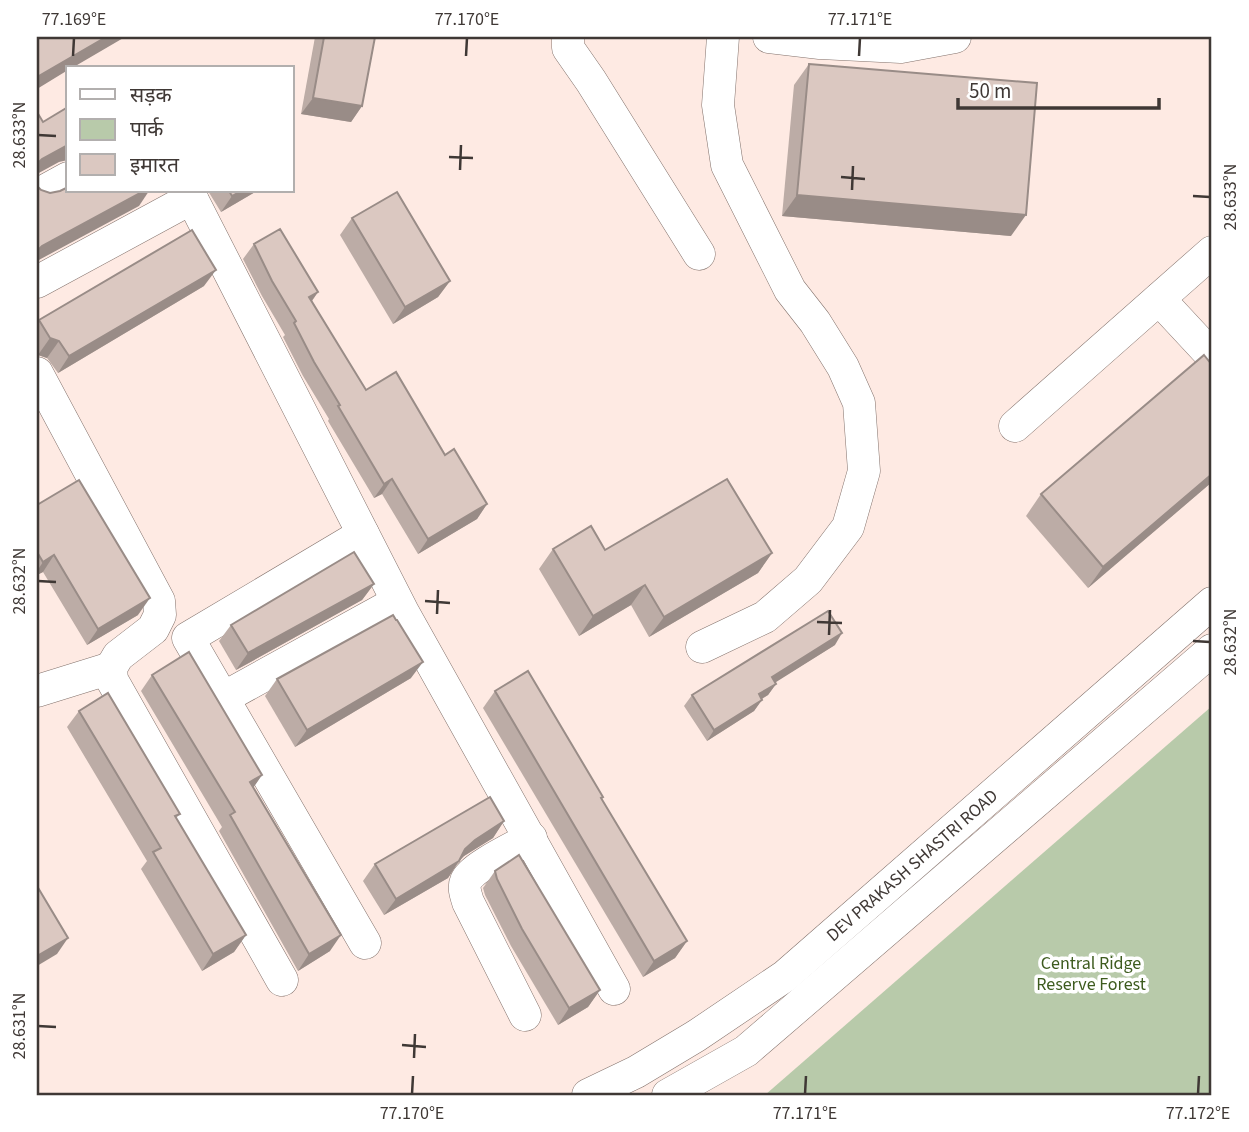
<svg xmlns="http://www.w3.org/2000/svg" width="1249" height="1132" font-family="'Source Sans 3','Noto Sans Devanagari',sans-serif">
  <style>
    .green { fill: #b8caaa }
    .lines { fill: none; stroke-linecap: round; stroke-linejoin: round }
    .minor-casing { stroke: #83726c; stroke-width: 33 }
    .minor { stroke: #fff; stroke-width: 32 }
    .wall { fill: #bcaca6 }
    .shaded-wall { fill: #998c87 }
    .building { fill: #dbc8c1; stroke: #998c87; stroke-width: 2 }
    .ticks { fill: none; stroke: #3f3835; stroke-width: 2.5 }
    .labels { text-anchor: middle; stroke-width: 7; stroke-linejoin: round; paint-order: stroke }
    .street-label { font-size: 18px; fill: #3f3835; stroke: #fff }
    .park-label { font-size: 18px; fill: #3d5b1e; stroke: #fff }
    .neatline { fill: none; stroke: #3f3835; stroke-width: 2.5 }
    .ticks-label { font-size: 18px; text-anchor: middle; fill: #3f3835 }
  </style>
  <rect width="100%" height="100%" fill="#feeae3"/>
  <polygon class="green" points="1212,706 1212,1095 765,1095"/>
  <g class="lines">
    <g class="minor-casing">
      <g id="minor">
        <polyline points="568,37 568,48 591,81 699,254"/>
        <polyline points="769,37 820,43 901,47 955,37"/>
        <polyline points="188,191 403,612 614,989"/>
        <polyline points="37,195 68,178"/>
        <polyline points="37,282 192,198"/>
        <polyline points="1159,299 1212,356"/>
        <polyline points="37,373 159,601 160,615 153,629 118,656 111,668 112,680 282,980"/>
        <polyline points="1015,426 1212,252"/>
        <polyline points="363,534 188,638 365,943"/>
        <polyline points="702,647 765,617 808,580 848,527 864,471 859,403 843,367 815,322 790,290 727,165 718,105 723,37"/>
        <polyline points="37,691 111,668"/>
        <polyline points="223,698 397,602"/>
        <path d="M525 1015 468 902C466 895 463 888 466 881 470 868 517 846 531 838"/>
        <path id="s1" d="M588 1095 636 1072 696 1036 785 976 1212 603"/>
        <polyline points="668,1095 746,1051 1212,650"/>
      </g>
    </g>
    <use href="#minor" class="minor"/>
  </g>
  <g class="wall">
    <polygon points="315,37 375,37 362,106 351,122 301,114"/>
    <polygon points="809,64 1011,236 782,216 794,85"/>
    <polygon points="208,191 257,191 221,212"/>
    <polygon points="352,218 450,281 438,297 393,324 340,235"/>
    <polygon points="254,244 318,292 312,301 366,390 445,455 487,504 477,519 418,554 382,494 374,498 328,421 329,419 303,376 283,337 285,335 262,296 243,259"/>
    <polygon points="204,286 58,373 47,358 38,355 37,353 37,323 39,320"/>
    <polygon points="1212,482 1088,588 1026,516 1041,494"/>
    <polygon points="37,505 138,615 87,645 43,572 37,575"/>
    <polygon points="553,549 605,550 772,553 758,573 649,637 631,605 579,636 539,569"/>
    <polygon points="374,584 362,600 236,670 219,641 231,625"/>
    <polygon points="835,645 775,682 776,684 768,695 762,699 754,711 707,741 684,706 692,695"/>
    <polygon points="152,675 262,775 253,787 330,951 298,971 219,831 222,827 141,691"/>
    <polygon points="411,678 295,747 265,696 277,679"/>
    <polygon points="495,691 602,799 687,941 675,958 643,977 483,708"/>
    <polygon points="79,711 180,814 176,818 246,935 234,952 202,971 141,869 147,861 67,727"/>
    <polygon points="504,821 493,838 464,856 460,860 448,878 384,915 363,881 375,864"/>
    <polygon points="495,871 600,990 588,1007 558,1025 511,946 485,895 483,888"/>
  </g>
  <g class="shaded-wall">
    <polygon points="106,37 125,37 72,68 68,68 68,70 37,89 37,77"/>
    <polygon points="313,98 362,106 351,122 301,114"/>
    <polygon points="68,145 68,160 59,162 37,174 37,164 42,159"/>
    <polygon points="144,191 149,191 139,206 37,261 37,251 42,246"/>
    <polygon points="241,191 257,191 221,212 232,196"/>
    <polygon points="797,195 1026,215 1011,236 782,216"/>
    <polygon points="216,270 204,286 58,373 69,356"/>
    <polygon points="450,281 438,297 393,324 405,307"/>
    <polygon points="318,292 308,306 309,297"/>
    <polygon points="50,338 59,341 47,358 38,355"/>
    <polygon points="1212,474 1212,482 1088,588 1103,567"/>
    <polygon points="392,479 382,494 374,498 384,484"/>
    <polygon points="487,504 477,519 418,554 428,539"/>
    <polygon points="772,553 758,573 649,637 664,617"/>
    <polygon points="54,555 43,572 37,575 37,571 43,562"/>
    <polygon points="374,584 362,600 236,670 248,653"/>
    <polygon points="645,585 631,605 579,636 593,616"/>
    <polygon points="150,598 138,615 87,645 98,629"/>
    <polygon points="842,633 835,645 765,689 772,677"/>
    <polygon points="423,662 411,678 295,747 307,730"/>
    <polygon points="776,684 768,695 751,705 759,694"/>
    <polygon points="762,700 754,711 707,741 714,730"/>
    <polygon points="262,775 251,791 250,782"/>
    <polygon points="504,821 493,838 464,856 458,862 459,861 448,878 384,915 396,899 465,849 475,840"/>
    <polygon points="246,935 234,952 202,971 213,954"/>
    <polygon points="341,935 330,951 298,971 309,954"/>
    <polygon points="68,938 57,954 37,966 37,956"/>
    <polygon points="687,941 675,958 643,977 654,961"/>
    <polygon points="600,990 588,1007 558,1025 569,1008"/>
  </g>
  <g class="building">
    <polygon points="37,37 106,37 37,77"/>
    <polygon points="324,37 375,37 362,106 313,98"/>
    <polygon points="809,64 1037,83 1026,215 797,195"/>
    <polygon points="68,107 68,145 42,159 37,164 37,112 43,122"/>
    <polygon points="37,186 41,190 50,193 60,191 68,187 68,191 144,191 42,246 37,251"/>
    <polygon points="229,191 241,191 232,196"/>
    <polygon points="397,192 450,281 405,307 352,218"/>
    <polygon points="280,229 318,292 309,297 366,390 396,372 445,455 454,449 487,504 428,539 392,479 384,484 338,406 340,405 314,362 294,323 296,321 272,281 254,244"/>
    <polygon points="192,230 216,270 69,356 59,341 50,338 39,320"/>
    <polygon points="1204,355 1212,365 1212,474 1103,567 1041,494"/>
    <polygon points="727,479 772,553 664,617 645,585 593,616 553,549 591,526 605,550"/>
    <polygon points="79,480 150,598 98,629 54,555 43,562 37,552 37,505"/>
    <polygon points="354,552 374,584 248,653 231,625"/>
    <polygon points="828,611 842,633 772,677 776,684 759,694 762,700 714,730 692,695"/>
    <polygon points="393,615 396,620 397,620 423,662 307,730 277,679"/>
    <polygon points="189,652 262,775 250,782 341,935 309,954 230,815 235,812 152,675"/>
    <polygon points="528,671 603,797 601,798 687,941 654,961 495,691"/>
    <polygon points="108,693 180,814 175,816 246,935 213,954 153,852 161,848 79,711"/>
    <polygon points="490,797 504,821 475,840 465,849 459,861 396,899 375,864"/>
    <polygon points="519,855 600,990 569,1008 522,929 497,879 495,871"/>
    <polygon points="37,886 68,938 37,956"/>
  </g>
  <path class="ticks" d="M73 56 74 38M466 56 467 38M859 56 860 38M38 135 56 136M449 157 473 158M460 170 461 145M841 177 865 179M852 190 853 166M1193 196 1210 197M38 581 56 582M425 601 450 603M437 614 438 590M817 622 842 623M829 635 830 610M1193 641 1210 642M38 1026 56 1027M402 1045 426 1047M414 1058 415 1034M412 1094 413 1076M805 1094 806 1076M1198 1094 1199 1076"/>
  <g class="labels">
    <g class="street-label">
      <text dy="6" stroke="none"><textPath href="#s1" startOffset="399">DEV PRAKASH SHASTRI ROAD</textPath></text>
    </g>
    <g class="park-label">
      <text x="1091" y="969">Central Ridge<tspan x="1091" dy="21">Reserve Forest</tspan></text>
    </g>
  </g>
  <rect width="1249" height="1132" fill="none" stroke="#ffffff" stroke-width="77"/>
  <rect x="66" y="66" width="228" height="126" fill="#ffffff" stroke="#b2afae" stroke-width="2"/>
  <rect x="80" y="89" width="35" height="10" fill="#ffffff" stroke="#b2afae" stroke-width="2"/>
  <text x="130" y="102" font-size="21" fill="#3f3835">सड़क</text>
  <rect x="80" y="119" width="35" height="21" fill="#b8caaa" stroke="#b2afae" stroke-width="2"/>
  <text x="130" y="136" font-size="21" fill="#3f3835">पार्क</text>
  <rect x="80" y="154" width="35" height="21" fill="#dbc8c1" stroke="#b2afae" stroke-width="2"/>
  <text x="130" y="172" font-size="21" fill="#3f3835">इमारत</text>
  <path d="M958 98v10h201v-10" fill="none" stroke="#3f3835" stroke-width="3.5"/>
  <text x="969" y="98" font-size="21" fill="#3f3835" stroke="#ffffff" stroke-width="5" paint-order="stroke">50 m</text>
  <rect x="38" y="38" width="1172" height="1056" class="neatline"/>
  <g class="ticks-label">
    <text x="74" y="25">77.169°E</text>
    <text x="467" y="25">77.170°E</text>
    <text x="860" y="25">77.171°E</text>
    <text transform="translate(19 135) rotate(-90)" y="6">28.633°N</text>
    <text transform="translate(1230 197) rotate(-90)" y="6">28.633°N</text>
    <text transform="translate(19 581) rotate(-90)" y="6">28.632°N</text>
    <text transform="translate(1230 642) rotate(-90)" y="6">28.632°N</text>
    <text transform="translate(19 1026) rotate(-90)" y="6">28.631°N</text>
    <text x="412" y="1119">77.170°E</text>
    <text x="805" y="1119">77.171°E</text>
    <text x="1198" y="1119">77.172°E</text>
  </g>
</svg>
